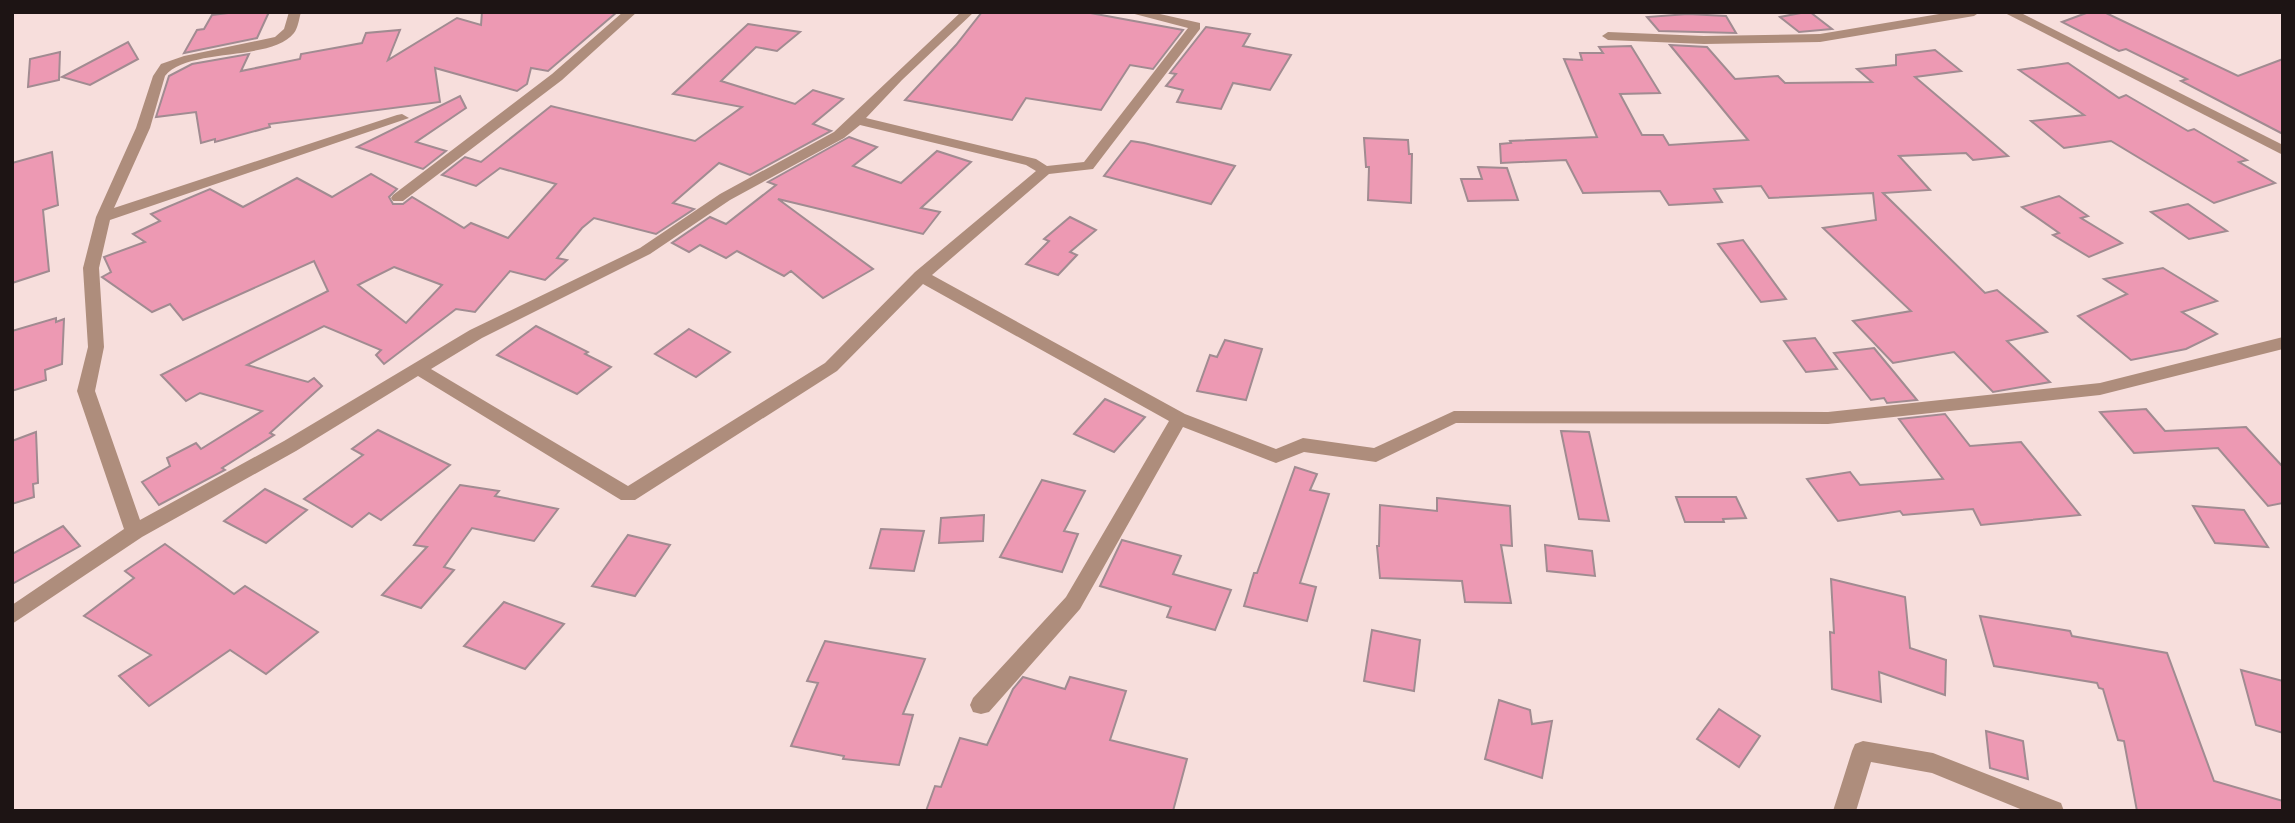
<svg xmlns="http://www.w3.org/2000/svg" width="2295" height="823" font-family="'Crimson Pro',serif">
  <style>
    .building { fill: #ed99b3; stroke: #a18b91; stroke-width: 2; fill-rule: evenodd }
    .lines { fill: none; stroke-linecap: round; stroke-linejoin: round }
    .minor { fill: #ae8d7c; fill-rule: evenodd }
  </style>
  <rect width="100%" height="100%" fill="#f7dedc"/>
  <g class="building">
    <polygon points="236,12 269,12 257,38 184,53 197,30 204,29 212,15"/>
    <polygon points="482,12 617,12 548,71 531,68 527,84 517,91 435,68 440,102 269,124 270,127 215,142 215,139 201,143 196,112 156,117 169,76 192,64 249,54 241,71 300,59 301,54 362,43 366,33 400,30 388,60 457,18 481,25"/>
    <polygon points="982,12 1085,12 1183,30 1153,69 1130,65 1101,110 1026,98 1012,120 905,100 956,45"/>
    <polygon points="1806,12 1810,12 1832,29 1799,32 1780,17"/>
    <polygon points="2089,12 2104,12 2238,76 2283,59 2283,134 2181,81 2187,79 2126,49 2119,51 2062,22"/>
    <polygon points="1688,14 1726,16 1736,33 1659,31 1647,17"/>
    <path d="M748 24 800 32 777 51 756 47 721 81 795 104 813 90 843 99 813 124 831 131 750 175 719 163 673 203 694 209 656 234 594 218 582 228 557 258 567 260 545 280 510 271 475 312 456 309 384 364 376 355 381 350 324 326 247 365 308 382 314 378 322 386 270 433 274 435 222 468 225 470 159 505 142 482 170 466 167 458 196 443 201 449 262 411 200 393 186 401 161 375 328 291 314 261 183 320 170 304 152 312 102 277 111 272 104 257 145 242 133 234 160 221 151 214 210 189 243 207 297 178 332 197 371 174 397 189 389 197 393 204H403L412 197 464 228 471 223 508 238 556 184 500 168 476 186 442 175 465 157 481 162 551 106 695 141 742 107 673 94ZM394 267 442 285 406 323 358 285Z"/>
    <polygon points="1206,27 1250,34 1243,46 1291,55 1270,90 1233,83 1221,109 1177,102 1183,90 1166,86 1176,74 1170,73"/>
    <polygon points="128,42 138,59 90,85 62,77"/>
    <polygon points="1670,45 1707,47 1735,79 1778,76 1785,83 1872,82 1857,69 1896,65 1896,55 1935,50 1961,71 1915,77 2008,156 1973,160 1966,153 1899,156 1930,190 1883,193 1985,293 1997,290 2047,332 2007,341 2050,382 1993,392 1954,352 1893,363 1853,321 1911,311 1823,228 1876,220 1873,193 1769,198 1761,186 1714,189 1722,202 1669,205 1660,191 1583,193 1566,160 1501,163 1500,144 1511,143 1510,141 1597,137 1564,59 1582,60 1580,53 1603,53 1599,47 1631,46 1660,93 1620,94 1642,135 1663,135 1669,145 1748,140"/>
    <polygon points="60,52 59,80 28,87 30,59"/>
    <polygon points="2068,63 2119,98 2126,95 2188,131 2194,129 2247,160 2239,162 2275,183 2214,203 2111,141 2064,148 2031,121 2084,115 2019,70"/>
    <polygon points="460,96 466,108 416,142 446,151 423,169 357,147"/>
    <polygon points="849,137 877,147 853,166 901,183 937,151 971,162 921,208 940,212 923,234 778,199 873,269 823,298 791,271 784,276 737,251 726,258 700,245 689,252 672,243 710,217 726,224 776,185 768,182"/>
    <polygon points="1364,138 1408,140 1409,154 1412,154 1411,203 1368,200 1369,167 1366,167"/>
    <polygon points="1131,141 1144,143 1235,166 1211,204 1104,176"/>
    <polygon points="52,152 58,205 43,210 49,271 12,283 12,163"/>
    <polygon points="1478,167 1507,168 1518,200 1468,201 1461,179 1482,179"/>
    <polygon points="2059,196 2088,216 2081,218 2122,243 2089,257 2053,235 2059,233 2022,207"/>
    <polygon points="2188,204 2227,231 2189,239 2151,212"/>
    <polygon points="1070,217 1096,230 1070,252 1077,255 1058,275 1026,264 1049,241 1044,239"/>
    <polygon points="1743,240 1786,299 1761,302 1718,244"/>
    <polygon points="2163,268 2217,301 2182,312 2217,334 2186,349 2131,360 2078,316 2127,294 2104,279"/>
    <polygon points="56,318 56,322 64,319 62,364 45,370 46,380 12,391 12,331"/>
    <polygon points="536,326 588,352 585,354 611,367 577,394 497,355"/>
    <polygon points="689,329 730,352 696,377 655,354"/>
    <polygon points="1815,338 1837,369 1806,372 1784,341"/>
    <polygon points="1225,340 1262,349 1246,400 1197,391 1210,355 1217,357"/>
    <polygon points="1874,348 1917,400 1887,403 1884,398 1871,400 1834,353"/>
    <polygon points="1105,399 1145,417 1114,452 1074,434"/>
    <polygon points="2146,409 2165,431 2246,427 2283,467 2283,503 2268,506 2218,448 2134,453 2100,412"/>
    <polygon points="1945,414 1970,446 2021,442 2080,515 1981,525 1973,509 1903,515 1900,511 1838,521 1807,479 1850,472 1860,485 1943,479 1899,419"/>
    <polygon points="378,430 450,465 381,520 369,513 352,527 304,499 363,455 352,449"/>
    <polygon points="1561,431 1589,432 1609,521 1579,519"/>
    <polygon points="36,432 38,483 33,484 34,497 12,504 12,441"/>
    <polygon points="1295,467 1317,474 1310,490 1329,494 1300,583 1316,587 1307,621 1244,606 1254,573 1257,573"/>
    <polygon points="1042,480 1085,491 1064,531 1078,534 1062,572 1000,557"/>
    <polygon points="460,485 499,491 495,496 558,509 534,541 472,528 444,567 454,570 421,608 382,595 427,547 414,545"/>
    <polygon points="265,489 307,510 266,543 224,521"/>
    <polygon points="1676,497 1736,497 1746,518 1723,519 1724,522 1685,522"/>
    <polygon points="1437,498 1510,506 1512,546 1501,545 1511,603 1465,602 1462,581 1380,578 1377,546 1379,546 1380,505 1437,511"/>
    <polygon points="2193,506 2244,510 2268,547 2215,543"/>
    <polygon points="984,515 983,541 939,543 941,518"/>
    <polygon points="63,526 80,546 12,584 12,554"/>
    <polygon points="881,529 924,531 914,571 870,568"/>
    <polygon points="628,535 670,545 635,596 592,586"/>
    <polygon points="1122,540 1181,556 1173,574 1231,590 1215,630 1167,617 1171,607 1100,586"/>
    <polygon points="165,544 234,594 245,586 318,632 266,674 230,650 149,706 119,676 151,655 84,616 134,578 125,571"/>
    <polygon points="1545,545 1592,551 1595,576 1547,571"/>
    <polygon points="1831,579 1905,597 1910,648 1946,660 1945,695 1879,672 1881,702 1832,689 1830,632 1834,633"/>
    <polygon points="504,602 564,624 525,669 464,646"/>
    <polygon points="1980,616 2070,631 2072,636 2167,653 2214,781 2283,801 2283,811 2137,811 2124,741 2118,740 2103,689 2099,688 2097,683 1994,666"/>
    <polygon points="1372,630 1420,640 1414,691 1364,681"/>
    <polygon points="825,641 925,659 903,714 913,715 899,765 843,759 844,756 791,746 818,683 807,681"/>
    <polygon points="2241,670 2283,681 2283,733 2256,725"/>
    <polygon points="1023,677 1065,689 1070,677 1126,691 1110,740 1187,759 1173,811 926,811 935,786 941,787 960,738 987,745 1013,689"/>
    <polygon points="1499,700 1530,710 1532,724 1552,721 1542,778 1485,759"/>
    <polygon points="1719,709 1760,736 1739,767 1697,739"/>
    <polygon points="1986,731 2023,741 2028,779 1990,768"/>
  </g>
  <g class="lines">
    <g class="minor">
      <path d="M289 12H301C299 19 298 28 294 33 271 62 188 47 165 76L150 128 114 208 397 115 402 114 409 118 110 220 99 268 104 347 95 391 140 520 284 441 470 330 640 248 720 194 834 132 961 12H974L902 80 866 118 1036 159 1047 166 1084 162 1188 28 1127 12H1151L1200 23V29L1093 169 1049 174 932 275 1185 414 1276 449 1303 438 1374 448 1454 411 1828 412 2100 383 2283 337V349L2100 395 1828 424 1456 423 1376 462 1304 452 1276 463 1183 427 1080 609 989 712 981 714 973 712 970 705 973 698 1066 597 1169 421 923 284 837 371 635 500H621L418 376 296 451 142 537 12 624V605L124 529 77 391 88 347 83 268 96 217 136 128 153 76 161 64 184 56 275 37 284 29ZM860 125 1026 165 1036 171 915 272 825 363 628 486 431 369 482 338 650 254 730 200 844 138Z"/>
      <polygon points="623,12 637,12 562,80 403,201 393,201 391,198 393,195 552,74"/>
      <polygon points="1951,12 1980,12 1974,16 1820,42 1704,44 1608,40 1602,36 1608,32 1704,36 1820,34"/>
      <polygon points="2003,12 2019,12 2283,145 2283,155"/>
      <polygon points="1863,741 1933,753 2061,803 2064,811 2025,811 1932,773 1871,762 1856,811 1833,811 1852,751 1855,744"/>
    </g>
  </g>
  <rect width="2295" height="823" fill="none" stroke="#1d1414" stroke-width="28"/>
</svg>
